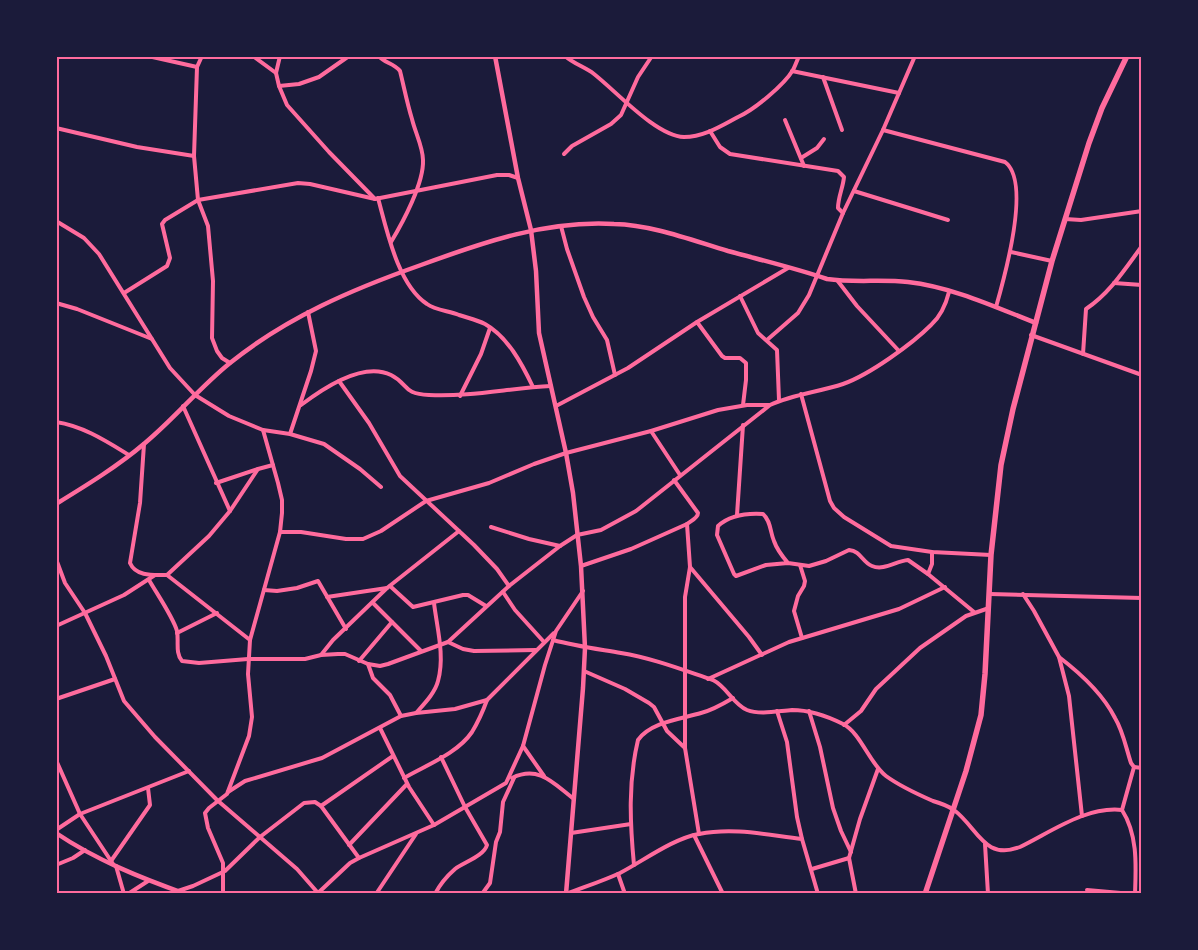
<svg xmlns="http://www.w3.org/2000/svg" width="1198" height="950" font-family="Roboto,sans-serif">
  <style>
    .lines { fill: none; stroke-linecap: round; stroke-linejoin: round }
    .minor { stroke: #ff6b9d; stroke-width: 4 }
    .tertiary { stroke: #ff6b9d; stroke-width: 4.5 }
    .trunk { stroke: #ff6b9d; stroke-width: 5.5 }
    .neatline { fill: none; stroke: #ff6b9d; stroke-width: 2 }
  </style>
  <rect width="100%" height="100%" fill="#1b1b3a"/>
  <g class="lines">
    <g class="minor">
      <polyline points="148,56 197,67 202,56"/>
      <polyline points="253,56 276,73"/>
      <polyline points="280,56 276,73 279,86 287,105 329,152 375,199"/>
      <path d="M379 56C384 63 394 63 400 71 404 87 407 103 412 119 415 132 423 147 423 160 424 183 403 222 391 242"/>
      <path d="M565 56C574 64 585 67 594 74 617 92 656 136 684 137 704 137 721 126 738 117 754 110 784 85 793 70 795 66 797 61 799 56"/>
      <polyline points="792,71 899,93"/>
      <polyline points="823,77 842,130"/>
      <polyline points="279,86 299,84 319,77 349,56"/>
      <polyline points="785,120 804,166"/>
      <polyline points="56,128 137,147 194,156 197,67"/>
      <path d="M883 130 1005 162C1032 182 1004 279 996 307"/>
      <path d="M710 131 720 147 730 154 838 171 844 177C843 188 838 197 838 208L843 213"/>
      <polyline points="564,154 572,146 611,124 621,115 638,77 652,56"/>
      <polyline points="194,156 198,200 208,226 213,281 212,338 217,351 222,358 230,363"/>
      <polyline points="801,158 817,148 824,139"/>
      <polyline points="854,191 948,220"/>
      <path d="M378 198C387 231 398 285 427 304 435 310 449 311 459 315 468 318 477 320 485 324 508 337 522 364 533 387"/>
      <polyline points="1065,219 1081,220 1142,211"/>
      <polyline points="56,221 84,238 99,254 170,368 195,395 229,416 263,430 290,434 324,444 360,469 381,487"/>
      <polyline points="561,226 567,249 584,297 593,317 607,340 615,375"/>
      <polyline points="1011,252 1052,261"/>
      <polyline points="837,280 857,306 899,351"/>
      <polyline points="1114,283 1142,285"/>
      <polyline points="124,293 167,266 170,258 162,224 165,220 198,200 298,183 310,184 375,199 497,175 509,175 518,178"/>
      <polyline points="740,296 758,333 777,350 779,400"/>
      <polyline points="56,303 77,309 152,339"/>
      <polyline points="697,322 722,356 725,358 740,358 746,363 746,380 743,405"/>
      <polyline points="1031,335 1142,375"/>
      <polyline points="767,340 798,313 809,295 843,213 883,130 915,56"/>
      <path d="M1083 354 1086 309C1110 293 1125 269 1142 246"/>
      <polyline points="339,381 369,423 400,476 474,545 497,569 509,586"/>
      <polyline points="801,394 830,501 834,508 844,517 891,546 932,552 991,555"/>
      <polyline points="460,396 481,354 490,328"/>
      <path d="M301 405C322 389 363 361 391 375 409 384 402 394 429 395 471 397 510 388 551 386"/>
      <polyline points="183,406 230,511"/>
      <polyline points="556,406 628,368 697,322 788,268"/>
      <path d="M56 422C83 426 106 441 129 455"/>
      <polyline points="651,431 680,475"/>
      <polyline points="290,434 311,371 316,351 308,312"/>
      <path d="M144 444 140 503 130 563C136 577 154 575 167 575L250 640"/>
      <polyline points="216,483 258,469"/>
      <polyline points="737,515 743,425"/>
      <polyline points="687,524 690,567 685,597 685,748 699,834"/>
      <polyline points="491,527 529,539 560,546"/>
      <polyline points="280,532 301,532 346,539 363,539 381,531 426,501 489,483 534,464 566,453 651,431 718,410 747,405 769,405"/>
      <polyline points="56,559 65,583 85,613 106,656 124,701 155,737 217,800 297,869 318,893"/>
      <path d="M788 563C782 556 777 550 774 541 770 532 771 521 763 514 747 513 730 515 718 526L717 535 734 574 736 576 766 565 788 563 809 566 826 561 849 550C861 551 862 562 872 566 884 571 896 561 908 560L928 574 932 564V552"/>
      <polyline points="800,565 805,581 804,586 798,596 794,611 802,638"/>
      <path d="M581 566 631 549 687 524C691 521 698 518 698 513L674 480"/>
      <polyline points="690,567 749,637 762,655"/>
      <polyline points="928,574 974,612"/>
      <polyline points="167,575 209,536 230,511 258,469 273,465"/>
      <path d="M149 580C157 594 173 617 177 631 179 641 175 653 182 661L199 663 248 659H305L321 655 338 654H345L368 664 380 666 388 664 448 642 509 586 560 546 577 535 601 530 636 511 770 405C793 394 819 392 843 384 869 375 912 344 931 325 941 316 946 304 949 292"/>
      <polyline points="390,586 413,607 463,595 468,595 486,606"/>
      <polyline points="264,590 277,591 297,588 318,581 346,629"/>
      <polyline points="503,592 515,610 544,642"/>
      <polyline points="990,594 1142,598"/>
      <polyline points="1023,594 1034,611 1059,657 1069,696 1082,816"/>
      <polyline points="327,597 387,588"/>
      <polyline points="373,603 421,651"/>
      <polyline points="56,626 124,595 155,575"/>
      <polyline points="177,633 217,613"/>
      <path d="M553 640C575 646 598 649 621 653 652 658 683 670 713 680 727 687 733 704 747 710 760 715 778 711 792 710 810 710 827 716 843 724 861 733 869 763 886 776 901 787 917 794 933 801 940 803 948 806 954 810 978 828 984 861 1020 847 1051 832 1086 806 1122 810"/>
      <polyline points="448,642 463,649 474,651 536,650"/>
      <polyline points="321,655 333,640 387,588 459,531"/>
      <path d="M1059 657C1080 673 1103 694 1115 718 1123 731 1126 748 1131 763L1134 767 1122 810C1138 835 1136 866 1135 894"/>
      <polyline points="359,661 392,622"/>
      <polyline points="368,664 373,678 390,695 401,716"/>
      <polyline points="584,671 625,689 649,703 654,707 667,731 685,748"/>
      <polyline points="708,679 789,642 899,609 945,587"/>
      <polyline points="56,699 115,679"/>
      <polyline points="777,711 787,742 797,817 802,839"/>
      <polyline points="809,711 820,747 833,808 841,831 851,852"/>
      <path d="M416 713C424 704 435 693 438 681 445 656 437 628 434 603"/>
      <polyline points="844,725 861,711 876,689 920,648 966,616 989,608"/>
      <polyline points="380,728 409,787 434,825"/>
      <polyline points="523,746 544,776"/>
      <polyline points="56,760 80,814 113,864"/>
      <polyline points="1134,767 1142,768"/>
      <path d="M404 778C426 765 457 754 472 732 478 722 483 711 487 700"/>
      <path d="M512 778C539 765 553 783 574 799"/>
      <polyline points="228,792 245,781 322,758 401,716 416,713 455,709 487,700 554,633"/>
      <polyline points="321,806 393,756"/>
      <polyline points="56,830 80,814 189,771"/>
      <polyline points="571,833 631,824"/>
      <polyline points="694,835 723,894"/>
      <polyline points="985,844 988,894"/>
      <polyline points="349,845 407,784"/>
      <polyline points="849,858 860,819 878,769"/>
      <polyline points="111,861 150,805 148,788"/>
      <polyline points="56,865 73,858 85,850"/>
      <path d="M634 865C630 823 628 782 638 740 651 722 681 719 701 713 713 710 723 704 733 698"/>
      <polyline points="116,866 124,894"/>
      <polyline points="812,869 849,858 856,894"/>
      <polyline points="618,874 625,894"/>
      <polyline points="1087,890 1132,894"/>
      <polyline points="178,891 193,886 225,871 260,837 304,803 315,802 321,806 359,858"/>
      <polyline points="128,894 148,881"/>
      <polyline points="223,894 223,863 208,828 205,813 209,808 227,794 249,736 252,717 248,674 250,640 280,532 282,513 282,500 278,483 263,430"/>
      <polyline points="317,894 350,863 359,858 434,825 506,783 523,746 545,665 556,631 583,591"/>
      <polyline points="376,894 416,834"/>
      <path d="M435 894C440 884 447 876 455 869 464 862 484 856 487 845L465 807 441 757"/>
      <polyline points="482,894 490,883 496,842 500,832 503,802 514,778"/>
      <path d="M566 894C584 887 603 881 620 873 643 861 674 838 699 834 734 827 767 835 802 839L818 894"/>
    </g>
    <g class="tertiary">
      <polyline points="495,56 518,178 531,230 536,271 539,333 566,453 573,493 581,566 585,648 583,688 566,894"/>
      <path d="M56 504C87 485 118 466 145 443 175 418 200 387 230 363 287 317 353 289 421 265 484 242 547 220 614 224 653 225 691 240 728 251 761 260 795 268 827 279 854 283 881 279 908 282 952 287 995 307 1036 323"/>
      <path d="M56 833C96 860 141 878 186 894"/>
    </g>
    <polyline class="trunk" points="925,894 966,771 981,715 985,674 991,555 1001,465 1013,409 1052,261 1089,143 1102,108 1127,56"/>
  </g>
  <rect width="1198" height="950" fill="none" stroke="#1b1b3a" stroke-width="115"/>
  <rect x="58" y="58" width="1082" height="834" class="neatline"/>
</svg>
